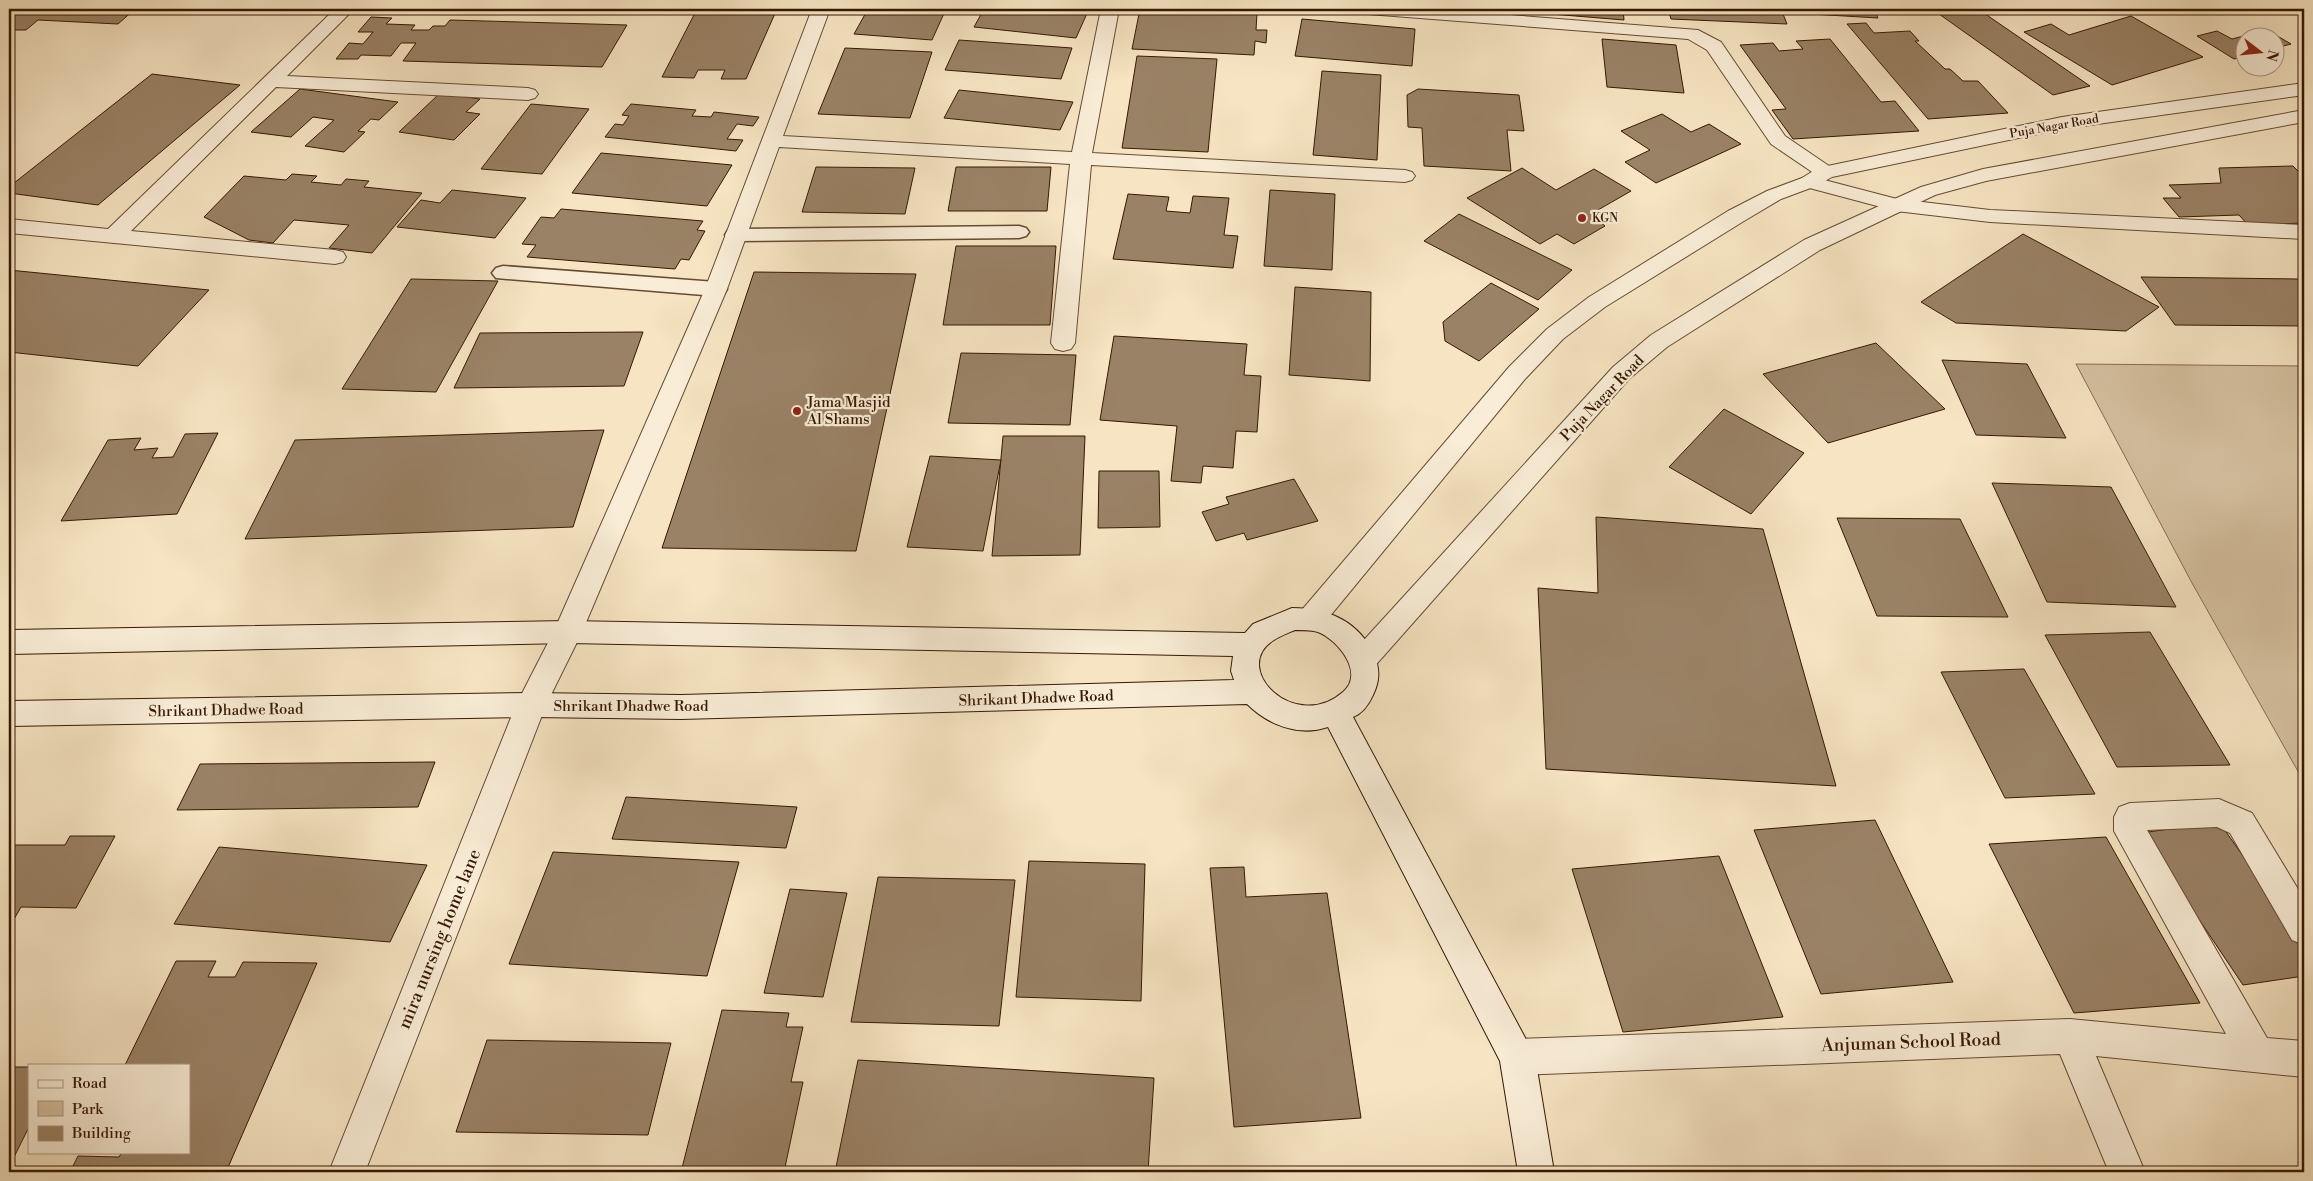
<svg xmlns="http://www.w3.org/2000/svg" width="2313" height="1181" font-family="'Libre Bodoni',serif">
  <style>
    .green { fill: #d6c1a1; stroke: #866c52 }
    .building { fill: #9a8266; stroke: #371802 }
    .lines { fill: none; stroke-linecap: round; stroke-linejoin: round }
    .service-casing { stroke: #674b32; stroke-width: 3 }
    .minor-casing { stroke: #674b32; stroke-width: 2 }
    .tertiary-casing { stroke: #674b32; stroke-width: 2 }
    .secondary-casing { stroke: #371802; stroke-width: 2 }
    .service { fill: #f9edd7; fill-rule: evenodd }
    .minor { fill: #f9edd7; fill-rule: evenodd }
    .tertiary { fill: #f9edd7; fill-rule: evenodd }
    .secondary { fill: #f9edd7; fill-rule: evenodd }
    .poi-dot { fill: #8f2418; stroke: #f9edd7; stroke-width: 2 }
    .labels { text-anchor: middle; stroke-width: 4.5; stroke-linejoin: round; paint-order: stroke }
    .far-street-label { font-size: 12px; fill: #371802; stroke: #f9edd7 }
    .far-poi-label { font-size: 12px; fill: #371802; stroke: #f9edd7; text-anchor: start }
    .street-label { font-size: 15px; fill: #371802; stroke: #f9edd7 }
    .poi-label { font-size: 15px; fill: #371802; stroke: #f9edd7; text-anchor: start }
    .near-street-label { font-size: 18px; fill: #371802; stroke: #f9edd7 }
  </style>
  <rect width="100%" height="100%" fill="#f6e4c2"/>
  <filter id="stains"><feTurbulence type="fractalNoise" baseFrequency=".004" numOctaves="4"/><feColorMatrix values="0 0 0 0 .2 0 0 0 0 .09 0 0 0 0 .02 0 0 0 .5 -.17"/></filter>
  <radialGradient id="worn" r=".72"><stop offset=".6" stop-color="#630" stop-opacity="0"/><stop offset="1" stop-color="#630" stop-opacity=".3"/></radialGradient>
  <polygon class="green" points="2076,364 2304,366 2304,782 2192,583"/>
  <g class="building">
    <polygon points="9,9 135,9 118,24 38,20 26,30 9,30"/>
    <polygon points="697,9 777,9 746,79 721,79 725,70 698,70 694,78 662,77"/>
    <polygon points="868,9 946,9 932,40 854,34"/>
    <polygon points="984,9 1089,9 1076,38 974,27"/>
    <polygon points="1140,9 1257,13 1256,30 1267,30 1266,43 1255,41 1254,55 1132,49"/>
    <polygon points="1489,9 1623,9 1624,20 1490,9"/>
    <polygon points="1668,9 1781,9 1787,24 1671,19"/>
    <polygon points="1793,9 1874,9 1878,18 1794,13"/>
    <polygon points="1932,9 1978,9 2090,86 2053,95"/>
    <polygon points="2131,16 2203,57 2112,85 2024,32 2051,24 2069,35"/>
    <polygon points="371,17 392,18 386,24 415,25 411,30 429,30 433,26 445,26 450,20 627,25 602,67 403,61 416,43 401,43 391,56 361,55 358,59 336,59 349,43 363,44 373,32 358,32"/>
    <polygon points="1302,19 1415,29 1412,66 1295,56"/>
    <polygon points="1866,23 1874,33 1910,31 1919,41 1915,41 1945,69 1950,69 1963,81 1978,81 2008,113 1928,119 1847,24"/>
    <polygon points="2267,30 2291,44 2276,48 2276,38 2246,38 2246,56 2234,59 2197,36 2217,31 2232,39"/>
    <polygon points="1602,39 1676,45 1684,93 1607,87"/>
    <polygon points="1830,39 1881,102 1895,101 1919,131 1793,139 1772,110 1786,109 1740,45 1773,43 1779,51 1803,49 1796,41"/>
    <polygon points="959,40 1072,48 1061,79 945,70"/>
    <polygon points="845,48 932,52 910,118 818,114"/>
    <polygon points="1137,56 1217,59 1208,152 1122,148"/>
    <polygon points="1322,71 1381,75 1377,160 1313,155"/>
    <polygon points="152,74 240,85 98,205 9,193 9,187"/>
    <polygon points="300,89 398,102 379,120 371,119 358,131 365,132 344,152 305,146 334,120 313,117 291,137 251,132"/>
    <polygon points="1418,89 1519,95 1524,131 1507,130 1511,171 1424,166 1422,128 1408,127 1407,95"/>
    <polygon points="959,90 1073,102 1060,130 944,118"/>
    <polygon points="440,93 480,99 466,112 480,114 454,140 399,132"/>
    <polygon points="531,104 589,109 542,174 481,169"/>
    <polygon points="631,104 696,110 692,116 711,117 714,112 759,117 753,126 737,124 727,139 743,140 736,151 605,137 615,124 623,125 629,116 622,115"/>
    <polygon points="1662,114 1691,132 1709,124 1741,144 1656,183 1625,162 1650,150 1621,131"/>
    <polygon points="601,153 732,165 707,206 572,193"/>
    <polygon points="2293,166 2304,177 2304,223 2248,225 2239,215 2179,217 2163,198 2181,198 2169,185 2221,183 2219,168"/>
    <polygon points="816,167 915,168 905,214 802,212"/>
    <polygon points="956,167 1051,167 1047,211 948,211"/>
    <polygon points="1522,168 1556,190 1594,169 1631,191 1591,214 1605,226 1574,244 1557,234 1540,244 1467,198"/>
    <polygon points="292,174 317,176 311,182 341,185 346,179 369,181 364,187 422,193 372,253 329,248 349,225 294,220 273,243 249,240 204,217 244,176 286,180"/>
    <polygon points="452,190 526,198 495,238 397,227 421,200 440,203"/>
    <polygon points="1270,190 1335,194 1332,270 1264,266"/>
    <polygon points="1128,194 1169,197 1166,211 1190,213 1193,196 1229,198 1224,235 1238,236 1233,268 1113,259"/>
    <polygon points="561,209 703,221 697,230 705,231 689,260 681,259 675,269 527,257 536,245 522,244 541,217 554,218"/>
    <polygon points="1459,214 1572,270 1538,300 1424,241"/>
    <polygon points="2023,234 2159,307 2126,331 1956,323 1921,302"/>
    <polygon points="956,246 1056,246 1050,325 943,325"/>
    <polygon points="9,270 209,290 138,366 9,352"/>
    <polygon points="754,272 916,274 856,551 662,548"/>
    <polygon points="2141,277 2298,279 2304,286 2304,326 2175,325"/>
    <polygon points="411,279 498,281 436,392 342,389"/>
    <polygon points="1491,283 1539,309 1479,361 1445,341 1443,322"/>
    <polygon points="1295,287 1371,292 1370,381 1289,375"/>
    <polygon points="643,332 624,386 454,388 480,333"/>
    <polygon points="1114,336 1247,344 1244,375 1261,376 1257,432 1236,431 1233,468 1203,466 1201,483 1171,481 1177,426 1100,420"/>
    <polygon points="1876,343 1945,409 1828,443 1763,374"/>
    <polygon points="961,353 1076,355 1070,425 948,423"/>
    <polygon points="1942,360 2027,364 2066,438 1976,435"/>
    <polygon points="1724,409 1804,453 1751,514 1669,467"/>
    <polygon points="604,430 573,527 245,539 295,440"/>
    <polygon points="218,433 177,514 61,521 108,440 141,438 134,450 158,448 152,458 173,457 185,434"/>
    <polygon points="1003,436 1085,436 1080,555 992,556"/>
    <polygon points="930,456 1001,460 983,551 907,547"/>
    <polygon points="1099,471 1159,471 1160,527 1098,528"/>
    <polygon points="1294,479 1318,521 1247,540 1244,533 1216,541 1202,512 1229,504 1226,497"/>
    <polygon points="1992,483 2111,487 2176,607 2047,602"/>
    <polygon points="1596,517 1763,529 1836,786 1546,769 1538,588 1598,593"/>
    <polygon points="1837,518 1960,519 2008,617 1877,616"/>
    <polygon points="2150,632 2230,765 2117,767 2045,635"/>
    <polygon points="2024,669 2095,794 2005,798 1941,672"/>
    <polygon points="435,762 418,807 177,810 200,764"/>
    <polygon points="626,797 797,807 786,848 612,839"/>
    <polygon points="1875,820 1953,982 1821,994 1754,830"/>
    <polygon points="2219,822 2304,942 2304,976 2243,985 2141,833"/>
    <polygon points="70,836 115,836 76,908 21,907 9,928 9,845 65,845"/>
    <polygon points="2106,837 2200,1003 2074,1013 1989,844"/>
    <polygon points="219,847 427,865 390,942 174,924"/>
    <polygon points="553,852 739,862 707,976 509,964"/>
    <polygon points="1719,856 1783,1017 1623,1032 1572,869"/>
    <polygon points="1029,861 1145,864 1141,1001 1016,997"/>
    <polygon points="1244,867 1246,897 1327,893 1361,1118 1234,1127 1210,868"/>
    <polygon points="878,877 1015,880 999,1026 851,1022"/>
    <polygon points="790,889 847,893 823,997 764,993"/>
    <polygon points="176,961 216,961 208,977 235,977 243,962 317,963 226,1172 70,1172 78,1156 119,1157 122,1152 189,1152 189,1065 125,1065"/>
    <polygon points="722,1010 789,1013 786,1027 803,1027 791,1082 803,1082 784,1172 681,1172"/>
    <polygon points="487,1040 671,1043 648,1135 456,1132"/>
    <polygon points="858,1060 1154,1078 1148,1172 835,1172"/>
    <polygon points="9,1067 29,1067 29,1127 9,1167"/>
  </g>
  <g class="lines">
    <g class="service-casing">
      <g id="service">
        <polygon points="1019,226 1026,228 1029,232 1026,236 1019,238 735,241 728,240 725,235 728,230 735,229"/>
        <polygon points="503,266 716,282 724,284 727,289 724,294 716,296 496,278 492,273 496,268"/>
      </g>
    </g>
    <g class="minor-casing">
      <g id="minor">
        <polygon points="335,9 354,9 287,76 528,88 535,90 538,94 535,98 528,100 276,87 131,231 335,250 343,252 346,257 343,262 335,264 9,233 9,219 108,229"/>
        <polygon points="812,9 830,9 783,136 1072,152 1101,9 1119,9 1092,153 1405,170 1412,172 1415,176 1412,180 1405,182 1091,165 1075,343 1071,349 1063,351 1055,349 1051,343 1070,164 779,147 727,289 582,632 546,705 365,1172 329,1172 516,705 554,631 705,289"/>
        <polygon points="1359,9 1434,9 1698,30 1721,42 1785,136 1832,168 1835,172 1832,176 1825,178 1818,176 1771,144 1707,50 1688,39 1368,14 1362,13"/>
        <polygon points="1809,176 1897,199 1990,210 2304,225 2304,239 1990,222 1896,211 1802,186 1799,182 1802,178"/>
        <polygon points="2219,799 2252,813 2304,899 2304,945 2292,940 2230,833 2217,827 2147,830 2267,1038 2304,1041 2304,1077 2096,1056 2145,1172 2109,1172 2060,1054 1517,1075 1505,1069 1499,1057 1505,1045 1517,1039 2070,1019 2226,1034 2114,831 2114,817 2119,807 2130,803"/>
      </g>
    </g>
    <g class="tertiary-casing">
      <g id="tertiary">
        <polygon points="2304,83 2304,95 2062,129 1832,177 1816,186 1781,199 1744,221 1605,307 1563,339 1525,379 1321,627 1311,630 1301,627 1297,619 1301,611 1509,367 1547,329 1589,297 1728,211 1767,191 1802,178 1818,168 2062,117"/>
        <polygon points="2304,110 2304,122 1986,181 1935,195 1820,250 1667,347 1629,379 1373,668 1363,672 1353,668 1349,660 1353,652 1613,367 1651,335 1804,240 1921,187 1983,169"/>
      </g>
    </g>
    <g class="secondary-casing">
      <path id="secondary" d="M1292 608C1328 608 1358 621 1374 654 1380 669 1380 681 1373 695 1369 704 1363 713 1353 717L1529 1045 1535 1057 1554 1172H1518L1500 1061 1328 727C1299 737 1268 725 1247 704L681 719 531 717 9 726V701L531 693 681 695 1234 680 1231 671 1233 656 568 643 9 654V630L568 621 1245 633 1253 624ZM1295 630C1302 630 1311 630 1318 632 1338 640 1365 673 1343 692 1295 734 1229 668 1274 640 1280 636 1288 633 1295 630Z"/>
    </g>
    <use href="#service" class="service"/>
    <use href="#minor" class="minor"/>
    <use href="#tertiary" class="tertiary"/>
    <use href="#secondary" class="secondary"/>
  </g>
  <g class="poi-dot">
    <circle cx="1582" cy="218" r="5"/>
    <circle cx="797" cy="411" r="5"/>
  </g>
  <g class="labels">
    <g class="far-street-label">
      <text transform="translate(2054 126) rotate(-10)" y="4">Puja Nagar Road</text>
    </g>
    <g class="far-poi-label">
      <text x="1592" y="222">KGN</text>
    </g>
    <g class="street-label">
      <text transform="translate(1602 398) rotate(-46)" y="5">Puja Nagar Road</text>
      <text transform="translate(1036 698) rotate(-2)" y="5">Shrikant Dhadwe Road</text>
      <text x="631" y="711">Shrikant Dhadwe Road</text>
      <text transform="translate(226 710) rotate(-1)" y="5">Shrikant Dhadwe Road</text>
    </g>
    <g class="poi-label">
      <text x="807" y="407">Jama Masjid<tspan x="807" dy="17">Al Shams</tspan></text>
    </g>
    <g class="near-street-label">
      <text transform="translate(439 939) rotate(-68)" y="6">mira nursing home lane</text>
      <text transform="translate(1911 1042) rotate(-2)" y="6">Anjuman School Road</text>
    </g>
  </g>
  <rect width="2313" height="1181" fill="none" stroke="#f6e4c2" stroke-width="30"/>
  <rect x="10" y="10" width="2293" height="1161" fill="none" stroke="#371802" stroke-width="2.5"/>
  <rect x="15" y="15" width="2283" height="1151" fill="none" stroke="#371802"/>
  <rect x="28" y="1064" width="162" height="90" fill="#f9edd7" stroke="#ab9882"/>
  <rect x="38" y="1080" width="25" height="8" fill="#f9edd7" stroke="#ab9882"/>
  <text x="72" y="1088" font-size="15" fill="#371802">Road</text>
  <rect x="38" y="1101" width="25" height="15" fill="#d6c1a1" stroke="#ab9882"/>
  <text x="72" y="1114" font-size="15" fill="#371802">Park</text>
  <rect x="38" y="1126" width="25" height="15" fill="#9a8266" stroke="#ab9882"/>
  <text x="72" y="1138" font-size="15" fill="#371802">Building</text>
  <g transform="translate(2260 52) rotate(106)"><circle r="24" fill="#f9edd7" stroke="#ab9882"/>
  <path d="M0-4L9 19L0 12L-9 19Z" fill="#8f2418"/>
  <text y="-8" font-size="14" font-weight="bold" text-anchor="middle" fill="#371802">N</text>
  </g>
  <rect width="100%" height="100%" filter="url(#stains)"/>
  <rect width="100%" height="100%" fill="url(#worn)"/>
</svg>
